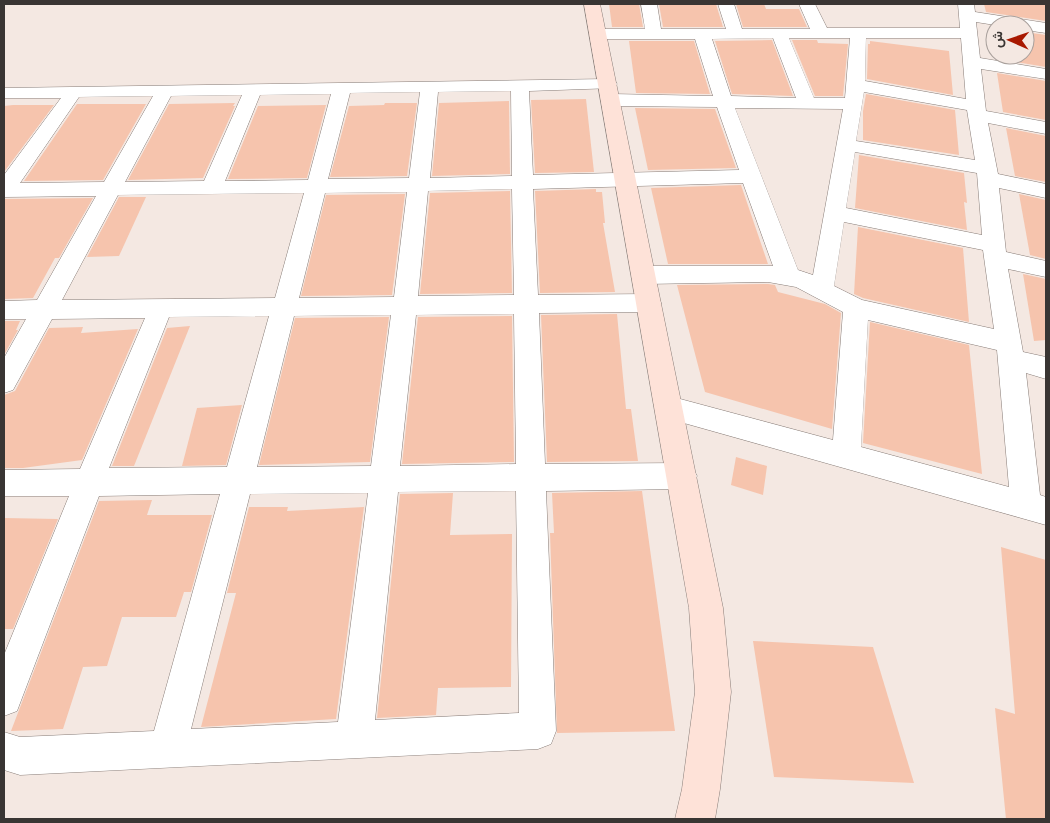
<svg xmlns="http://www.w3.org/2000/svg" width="1050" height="823" font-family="Karla,Vazirmatn,sans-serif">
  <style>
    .building { fill: #f6c4ad }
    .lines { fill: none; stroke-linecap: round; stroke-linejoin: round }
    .minor-casing { stroke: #887d78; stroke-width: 1 }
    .secondary-casing { stroke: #887d78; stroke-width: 1 }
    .minor { fill: #fff; fill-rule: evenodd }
    .secondary { fill: #fee2d8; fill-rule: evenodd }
  </style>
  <rect width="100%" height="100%" fill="#f4e8e2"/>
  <g class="building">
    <polygon points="609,4 639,4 643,27 612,27"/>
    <polygon points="659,4 716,4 723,27 663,27"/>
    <polygon points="736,4 764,4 766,9 799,9 807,27 743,27"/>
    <polygon points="984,4 1046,4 1046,21 986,12"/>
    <polygon points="1025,32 1046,35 1046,67 998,59 997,55 1025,55"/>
    <polygon points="772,40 793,96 732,94 715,41"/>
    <polygon points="792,40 817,40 818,43 848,44 843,96 815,96"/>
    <polygon points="629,41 694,41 710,94 636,93"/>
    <polygon points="870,41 949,51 953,95 867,79 868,44 870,44"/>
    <polygon points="997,73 1046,81 1046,120 1003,112"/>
    <polygon points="866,94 955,110 959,155 863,140 863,111"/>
    <polygon points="586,99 594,172 535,173 531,100"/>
    <polygon points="509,101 510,174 432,176 439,103"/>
    <polygon points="235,103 233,106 235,106 203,178 128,180 169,104"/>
    <polygon points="385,103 417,103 407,176 330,177 349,106 384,105"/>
    <polygon points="77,104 146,104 103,180 24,181"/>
    <polygon points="13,105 54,105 4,172 4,106"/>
    <polygon points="326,105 307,178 228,179 258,106"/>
    <polygon points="635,108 715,109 736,168 648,170"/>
    <polygon points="1006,128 1046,136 1046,182 1015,176"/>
    <polygon points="859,155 964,173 967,203 964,202 967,230 855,208"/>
    <polygon points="741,185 768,264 668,264 651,188"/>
    <polygon points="596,189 596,192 602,192 605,223 603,223 615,292 540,293 535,191"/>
    <polygon points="510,191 512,293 420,294 430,193"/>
    <polygon points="405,194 392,295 301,296 326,195"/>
    <polygon points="1019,194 1046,200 1046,259 1030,255"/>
    <polygon points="119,197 146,197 119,256 87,257"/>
    <polygon points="93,198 59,258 55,258 33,298 4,299 4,199"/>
    <polygon points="858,227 963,248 969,322 863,298 854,294"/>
    <polygon points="1023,274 1046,279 1046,340 1034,341"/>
    <polygon points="768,284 775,285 778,292 825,304 841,313 832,429 705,392 677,285"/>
    <polygon points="617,314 626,409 631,409 638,461 547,462 541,315"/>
    <polygon points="512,316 514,462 402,464 418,317"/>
    <polygon points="389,317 370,462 259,465 295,318"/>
    <polygon points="4,321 20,321 16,330 18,330 4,355"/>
    <polygon points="870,322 969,345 982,474 863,443"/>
    <polygon points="190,326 134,466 112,466 167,328"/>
    <polygon points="83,327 81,333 138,329 82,460 23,468 4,468 4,395 15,391 49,328"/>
    <polygon points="242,405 226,465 182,466 197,408"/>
    <polygon points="736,457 767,466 763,495 731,485"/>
    <polygon points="642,491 675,731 557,733 550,533 554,533 552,493"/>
    <polygon points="453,493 450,535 512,534 511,687 438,688 436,715 377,718 400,494"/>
    <polygon points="152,500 147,515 212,515 191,592 184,592 176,617 122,617 107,666 83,667 63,729 11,731 99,501"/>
    <polygon points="249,507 288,507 287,511 364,507 336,719 201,727 236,593 227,593"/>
    <polygon points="4,518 58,519 13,629 4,629"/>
    <polygon points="1001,547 1046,560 1046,819 1006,819 995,708 1015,714"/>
    <polygon points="753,641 873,647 914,783 774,777"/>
  </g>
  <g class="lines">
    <g class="minor-casing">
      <path id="minor" d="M641 4H657L661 29H726L718 4H734L742 29H810L799 4H815L827 28H960L958 4H974L975 12 1046 23V33L1025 30V25H995L976 22 980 58 1046 69V79L981 69 986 111 1046 122V134L988 123 998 174 1046 184V198L999 188 1006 252 1046 261V277L1008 269 1023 352 1046 357V379L1026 373 1040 495 1046 497V525L659 416 655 408 659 400 669 396 833 440 843 312 796 287 768 282 644 284 636 281 632 275 636 269 644 266H773L743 183 533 189 538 295 649 294 658 297 661 303 658 309 649 312 539 313 545 464 682 463 692 467 697 476 692 485 682 489 546 491 556 731 551 744 538 749 20 775 4 770V732L20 737 154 731 220 494 99 496 17 711 4 716V655L69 496H4V470L80 469 145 318 52 319 13 390 4 393V358L26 319H4V301L37 300 96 196 4 197V175L61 98H4V88L608 79 614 80 617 84 614 88 529 91 533 175 739 170 717 107 611 106 605 104 602 100 605 96 611 94 713 96 695 39H598L592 37 590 34 592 31 598 29H645ZM773 38 796 98 731 96 712 39ZM789 38H850L845 98H814ZM866 38H961L966 99 865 81ZM511 91 512 176 430 178 438 92ZM420 92 409 178 328 179 350 93ZM864 92 967 110 975 160 856 141ZM331 94 308 180 225 181 260 95ZM242 95 204 181 125 182 171 96ZM153 96 104 182 20 183 79 97ZM735 108 843 109 813 275 798 270ZM855 152 977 173 982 235 846 208ZM512 189 514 295 418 296 428 191ZM407 192 394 297 299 298 325 193ZM304 193 275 298 62 300 118 195ZM844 222 983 250 994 329 862 300 834 286ZM514 314 516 464 400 466 416 315ZM391 315 371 466 257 467 294 316ZM269 316 227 467 109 468 169 317ZM868 320 997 350 1009 487 861 447ZM516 491 519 713 375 720 398 492ZM368 493 338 722 191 729 250 494Z"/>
    </g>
    <g class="secondary-casing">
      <polygon id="secondary" points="584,4 600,4 723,608 731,692 720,789 715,819 675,819 682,789 695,692 689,608"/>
    </g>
    <use href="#minor" class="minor"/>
    <use href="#secondary" class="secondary"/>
  </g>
  <rect width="1050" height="823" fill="none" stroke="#393533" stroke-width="10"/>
  <g transform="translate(1010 40) rotate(272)"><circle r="24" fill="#f4e8e2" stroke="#a9a09c"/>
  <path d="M0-4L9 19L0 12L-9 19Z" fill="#a81800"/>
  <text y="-8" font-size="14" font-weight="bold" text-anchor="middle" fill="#393533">ش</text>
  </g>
</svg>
